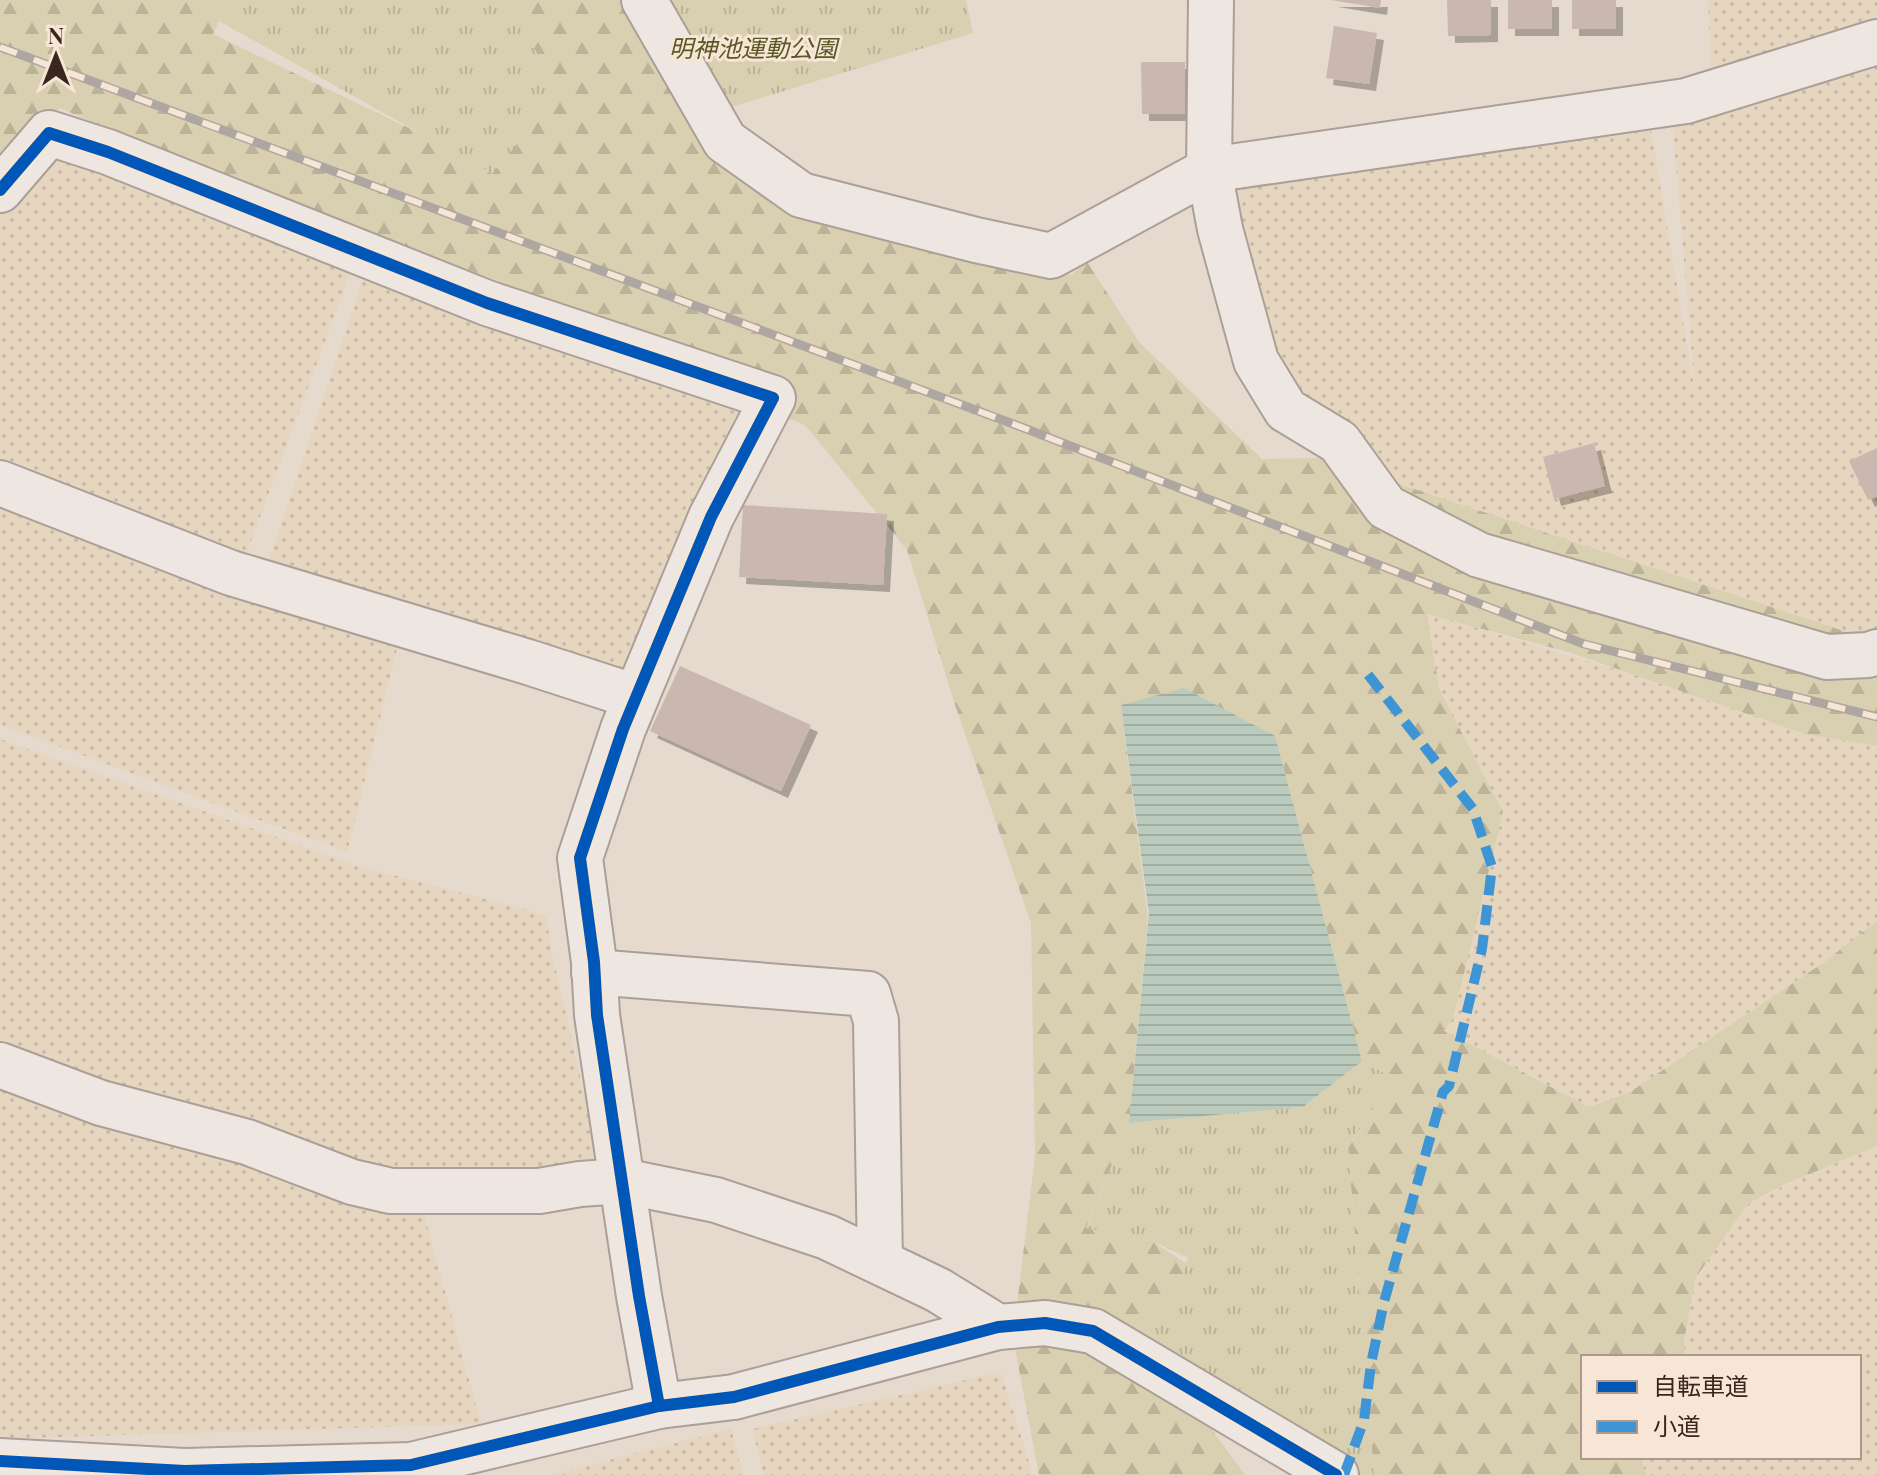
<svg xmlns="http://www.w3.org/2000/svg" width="1877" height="1475" font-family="'Playfair Display','Noto Sans JP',serif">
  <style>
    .farmland { fill: url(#farmland-dots) }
    .grass { fill: url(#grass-tufts) }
    .forest { fill: url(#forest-firs) }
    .water { fill: url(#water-rules) }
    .building { fill: #cab7b0; filter: url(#shadow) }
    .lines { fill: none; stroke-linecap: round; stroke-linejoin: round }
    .minor-casing { stroke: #ab9f97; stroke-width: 48 }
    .minor { stroke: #eee7e1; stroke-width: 44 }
    .rail-casing { stroke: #aea6a1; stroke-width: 9 }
    .rail { stroke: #f7e5d5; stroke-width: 6; stroke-dasharray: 18; stroke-linecap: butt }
    .quiet { stroke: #3e95d5; stroke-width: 10; stroke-dasharray: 20 10; stroke-linecap: butt }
    .cycleway-casing { stroke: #f7e5d5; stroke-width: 17 }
    .cycleway { stroke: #0057b8; stroke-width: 12 }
    .labels { text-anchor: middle; stroke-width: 6; stroke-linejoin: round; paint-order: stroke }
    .park-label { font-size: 24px; font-style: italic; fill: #575825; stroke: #f7e5d5 }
  </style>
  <defs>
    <pattern id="farmland-dots" width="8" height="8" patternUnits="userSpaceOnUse" patternTransform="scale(2)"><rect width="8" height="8" fill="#e6d5bf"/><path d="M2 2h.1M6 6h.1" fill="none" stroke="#c6b7a4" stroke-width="1.8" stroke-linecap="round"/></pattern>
    <pattern id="grass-tufts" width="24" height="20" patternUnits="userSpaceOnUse" patternTransform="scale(2)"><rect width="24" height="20" fill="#d9d0b1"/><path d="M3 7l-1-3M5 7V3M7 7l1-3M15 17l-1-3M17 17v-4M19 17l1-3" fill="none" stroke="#bbb298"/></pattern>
    <pattern id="forest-firs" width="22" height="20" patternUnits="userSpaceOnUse" patternTransform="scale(2)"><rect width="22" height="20" fill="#d9d0b1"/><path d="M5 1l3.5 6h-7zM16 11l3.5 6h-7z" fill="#bbb298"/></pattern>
    <pattern id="water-rules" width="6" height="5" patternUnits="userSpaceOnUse" patternTransform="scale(2)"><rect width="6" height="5" fill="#bacabc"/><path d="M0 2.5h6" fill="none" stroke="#a1ada1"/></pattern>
    <filter id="shadow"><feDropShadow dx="7" dy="7" stdDeviation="0" flood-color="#0004"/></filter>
  </defs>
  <rect width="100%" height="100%" fill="#e6dacf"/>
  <g class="farmland">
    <polygon points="1708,0 1877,0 1877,42 1712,93"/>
    <polygon points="1877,53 1877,655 1386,507 1256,361 1209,170 1651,131 1695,392 1672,117"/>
    <polygon points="57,136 353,266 244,560 0,464 0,199"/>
    <polygon points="367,268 773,398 636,697 266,569"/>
    <polygon points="0,488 398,645 347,852 0,725"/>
    <polygon points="1427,613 1635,675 1805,734 1877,746 1877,921 1823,963 1630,1092 1589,1107 1430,1023 1503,812 1438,689"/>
    <polygon points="0,739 358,866 546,915 552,953 601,1168 414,1177 481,1424 0,1439"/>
    <polygon points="1877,1146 1877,1475 1646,1475 1642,1462 1651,1457 1859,1457 1859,1357 1685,1357 1684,1341 1696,1277 1748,1204 1796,1180"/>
    <polygon points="1001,1372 1033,1475 764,1475 752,1429"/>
    <polygon points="731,1429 743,1475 550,1475"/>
  </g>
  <g class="grass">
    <polygon points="229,0 506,0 564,93 493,174 219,21"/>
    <polygon points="665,0 966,0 973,33 725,109"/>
    <polygon points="1362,1061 1393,1078 1348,1147 1374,1475 1335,1475 1193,1401 1132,1320 1171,1301 1188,1258 1152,1241 1086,1229 1129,1123 1303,1107"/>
  </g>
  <polygon class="forest" points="0,0 229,0 213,34 438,142 492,174 554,100 564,93 501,0 632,0 705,132 989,259 1071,275 1087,262 1140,343 1262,459 1320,458 1877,642 1877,746 1805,734 1571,653 1427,614 1439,689 1503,812 1453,1019 1443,1030 1589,1107 1630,1092 1823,963 1877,921 1877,1146 1783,1185 1748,1204 1696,1277 1684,1341 1685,1357 1583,1357 1583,1457 1651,1457 1642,1462 1646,1475 1374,1475 1348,1147 1393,1078 1362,1061 1275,736 1121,705 1148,918 1129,1123 1086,1228 1152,1241 1187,1264 1171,1301 1132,1320 1245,1475 1039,1475 1013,1338 1035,1156 1031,923 955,705 907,550 805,425 700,384 635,332 200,169 60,108 0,157"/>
  <polygon class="water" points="1184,688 1275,736 1362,1061 1303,1107 1129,1123 1149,914 1121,705"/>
  <g class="building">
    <polygon points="1331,0 1381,0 1380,8"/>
    <polygon points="1447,0 1491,0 1491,35 1448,36"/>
    <rect x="1508" y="0" width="44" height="29"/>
    <rect x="1572" y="0" width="44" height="29"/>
    <polygon points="1334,26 1377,33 1369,84 1326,78"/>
    <polygon points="1141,62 1185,62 1185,114 1142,114"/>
    <polygon points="1594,443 1605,486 1554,499 1543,457"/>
    <polygon points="1877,448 1877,496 1868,500 1849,461"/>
    <polygon points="743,505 887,514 883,585 739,577"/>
    <polygon points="680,666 811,725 781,791 650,731"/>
  </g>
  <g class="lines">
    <g class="minor-casing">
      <g id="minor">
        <polyline points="644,0 725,141 801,195 976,240 1051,256 1209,170 1686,101 1877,42"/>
        <polyline points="1211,0 1209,170 1220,229 1256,361 1286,410 1339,442 1386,507 1479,555 1827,657 1868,655 1877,652"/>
        <polyline points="0,190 49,133 108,152 487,303 773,398 711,517 623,729 580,858 594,962 597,1015 639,1296 659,1406"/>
        <polyline points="0,483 231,573 528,662 636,697"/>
        <polyline points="594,972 868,994 876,1021 880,1262"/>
        <polyline points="0,1065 101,1103 247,1142 352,1182 391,1191 539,1191 580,1184 623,1181 716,1200 827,1237 938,1290 998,1327"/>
        <polyline points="0,1461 185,1471 411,1465 659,1406 734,1397 998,1327 1045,1323 1093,1331 1336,1475"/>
      </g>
    </g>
    <use href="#minor" class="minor"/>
    <g class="rail-casing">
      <polyline id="rail" points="0,47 1016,425 1584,644 1877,717"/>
    </g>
    <use href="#rail" class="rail"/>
    <polyline class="quiet" points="1344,1475 1364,1420 1371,1364 1384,1302 1443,1092 1449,1086 1482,949 1492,867 1473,809 1366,672"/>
    <g class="cycleway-casing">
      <g id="cycleway">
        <polyline points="0,190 49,133 108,152 487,303 773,398 711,517 623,729 580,858 594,962 597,1015 639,1296 659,1406"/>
        <polyline points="0,1461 185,1471 411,1465 659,1406 734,1397 998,1327 1045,1323 1093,1331 1336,1475"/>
      </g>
    </g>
    <use href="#cycleway" class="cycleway"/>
  </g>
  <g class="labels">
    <g class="park-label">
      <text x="753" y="57">明神池運動公園</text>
    </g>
  </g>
  <rect x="1581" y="1355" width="280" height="104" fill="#f7e5d5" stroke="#ac998c" stroke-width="2"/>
  <rect x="1597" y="1381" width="40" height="12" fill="#0057b8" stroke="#ac998c" stroke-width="2"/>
  <text x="1653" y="1395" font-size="24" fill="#3b261f">自転車道</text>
  <rect x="1597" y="1421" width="40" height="12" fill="#3e95d5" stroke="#ac998c" stroke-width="2"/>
  <text x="1653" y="1435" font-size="24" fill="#3b261f">小道</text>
  <g transform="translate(56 56)" stroke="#f7e5d5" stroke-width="6" paint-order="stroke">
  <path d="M0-6L14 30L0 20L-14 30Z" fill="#3b261f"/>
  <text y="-12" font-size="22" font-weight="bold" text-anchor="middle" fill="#3b261f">N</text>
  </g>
</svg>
